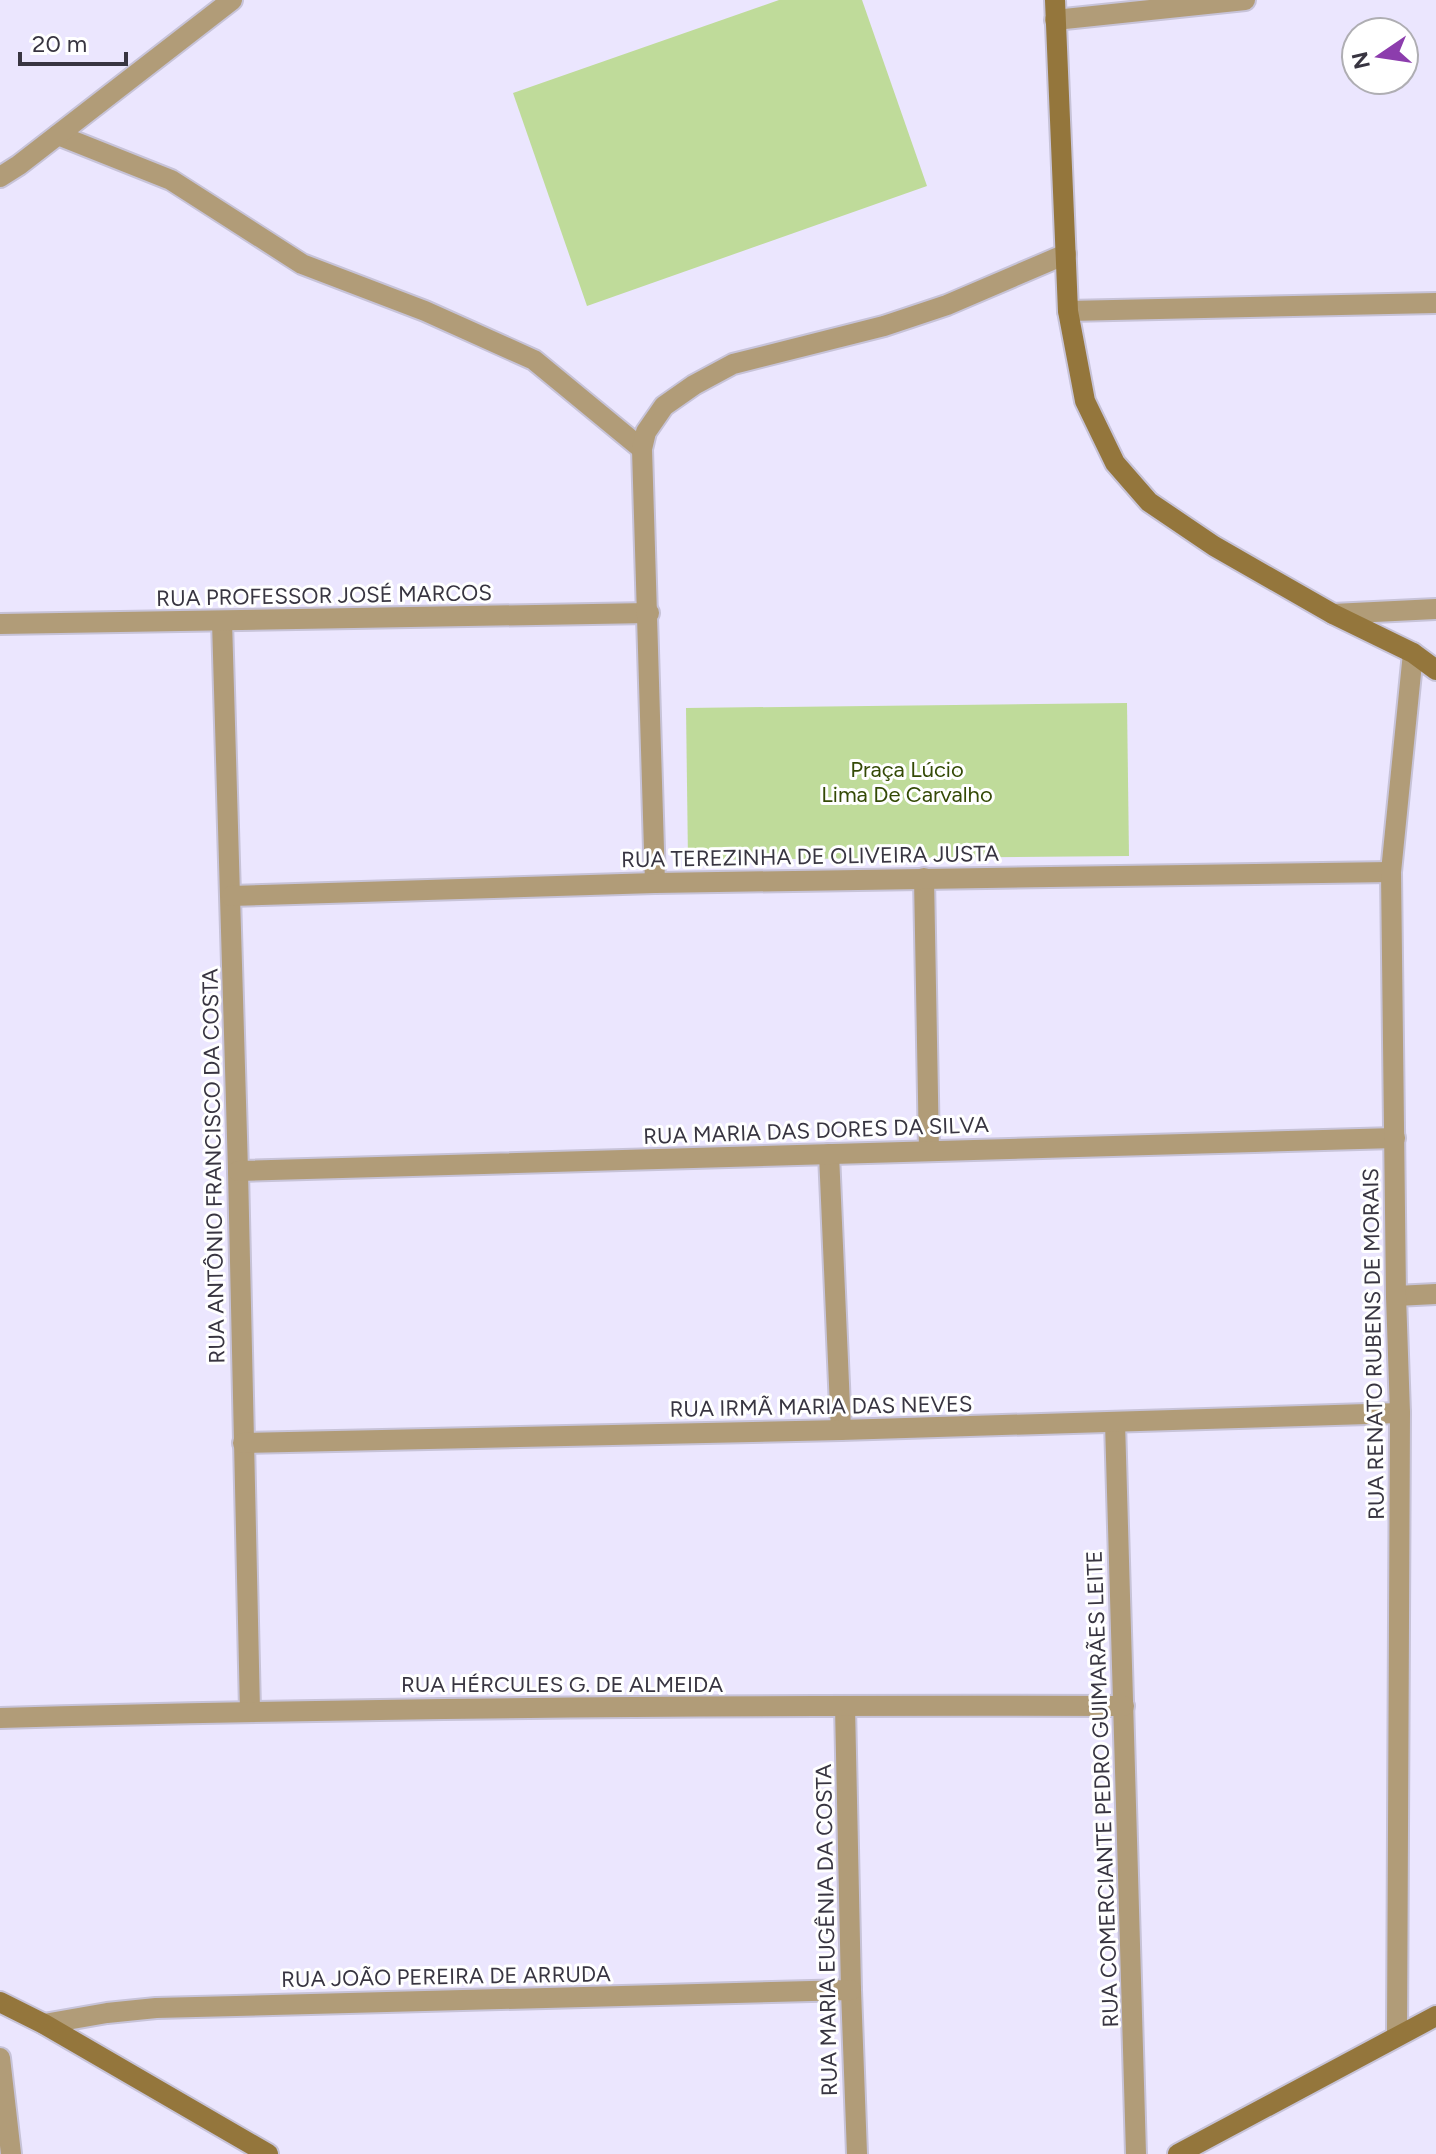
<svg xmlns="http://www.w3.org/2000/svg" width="1436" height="2154" font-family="Figtree,sans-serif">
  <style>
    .green { fill: #bfdb9a }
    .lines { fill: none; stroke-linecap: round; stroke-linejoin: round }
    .street-casing { stroke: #c7c3d8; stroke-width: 24 }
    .secondary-casing { stroke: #c7c3d8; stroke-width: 24 }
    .street { stroke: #b19c78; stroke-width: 20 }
    .secondary { stroke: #94763c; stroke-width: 20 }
    .labels { text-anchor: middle; stroke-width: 6; stroke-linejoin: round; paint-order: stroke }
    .street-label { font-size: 22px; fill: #383541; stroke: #fff }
    .park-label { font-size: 22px; fill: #344a06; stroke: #fff }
  </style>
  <rect width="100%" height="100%" fill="#ebe6fe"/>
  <g class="green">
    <polygon points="779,0 862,0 927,186 587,306 513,93"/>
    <polygon points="1127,703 1129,856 688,860 686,708"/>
  </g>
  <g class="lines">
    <g class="street-casing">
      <g id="street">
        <polyline points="1055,20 1245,0"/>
        <polyline points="58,135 171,180 302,264 425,311 534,360 642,449"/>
        <polyline points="0,177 19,165 232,0"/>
        <polyline points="1068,311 1436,303"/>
        <polyline points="1333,614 1436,609"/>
        <polyline points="222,621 238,1171 250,1711"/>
        <polyline points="0,624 649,613"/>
        <polyline points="924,878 929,1151"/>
        <polyline points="655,883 642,449 646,432 664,406 694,385 733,364 884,326 947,305 1066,254"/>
        <polyline points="231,896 655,883 1391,872"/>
        <polyline points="829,1154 841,1430"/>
        <polyline points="238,1171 1395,1138"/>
        <polyline points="1396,1296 1436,1294"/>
        <polyline points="1115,1422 1136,2154"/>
        <polyline points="243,1443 841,1430 1400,1413"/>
        <polyline points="845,1706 851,1990 857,2154"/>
        <path d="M0 1718C375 1707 749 1705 1124 1706"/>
        <polyline points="44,2024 107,2013 156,2008 851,1990"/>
        <polyline points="1397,2036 1400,1413 1396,1296 1391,872 1413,653"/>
        <polyline points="0,2058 11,2154"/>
      </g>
    </g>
    <g class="secondary-casing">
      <g id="secondary">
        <polyline points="1055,0 1068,311 1085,401 1115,463 1149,502 1214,546 1333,614 1413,653 1436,670"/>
        <polyline points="0,2002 44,2024 268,2154"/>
        <polyline points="1178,2154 1436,2016"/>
      </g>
    </g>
    <use href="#street" class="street"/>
    <use href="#secondary" class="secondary"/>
  </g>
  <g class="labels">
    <g class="street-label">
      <text transform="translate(324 595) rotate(-1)" y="8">RUA PROFESSOR JOSÉ MARCOS</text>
      <text transform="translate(810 856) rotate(-1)" y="8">RUA TEREZINHA DE OLIVEIRA JUSTA</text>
      <text transform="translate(816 1130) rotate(-2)" y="8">RUA MARIA DAS DORES DA SILVA</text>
      <text transform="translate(213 1166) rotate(-91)" y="8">RUA ANTÔNIO FRANCISCO DA COSTA</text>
      <text transform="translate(1373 1344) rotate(-91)" y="8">RUA RENATO RUBENS DE MORAIS</text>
      <text transform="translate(821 1406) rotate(-1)" y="8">RUA IRMÃ MARIA DAS NEVES</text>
      <text x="562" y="1692">RUA HÉRCULES G. DE ALMEIDA</text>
      <text transform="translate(1102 1789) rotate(-92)" y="8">RUA COMERCIANTE PEDRO GUIMARÃES LEITE</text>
      <text transform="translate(826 1930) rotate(-91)" y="8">RUA MARIA EUGÊNIA DA COSTA</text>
      <text transform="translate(446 1976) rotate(-1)" y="8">RUA JOÃO PEREIRA DE ARRUDA</text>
    </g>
    <g class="park-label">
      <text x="907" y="777">Praça Lúcio<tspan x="907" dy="25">Lima De Carvalho</tspan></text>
    </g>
  </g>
  <g transform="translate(1380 56) rotate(257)"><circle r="38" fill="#ffffff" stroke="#afaeb3" stroke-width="2"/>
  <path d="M0-6L14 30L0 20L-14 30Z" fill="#8c3dad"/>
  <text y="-12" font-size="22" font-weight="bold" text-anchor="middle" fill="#383541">N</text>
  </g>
  <path d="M20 52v12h106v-12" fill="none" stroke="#383541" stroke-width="4"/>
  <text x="32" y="52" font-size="24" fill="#383541" stroke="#ffffff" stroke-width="6" paint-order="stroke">20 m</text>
</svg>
